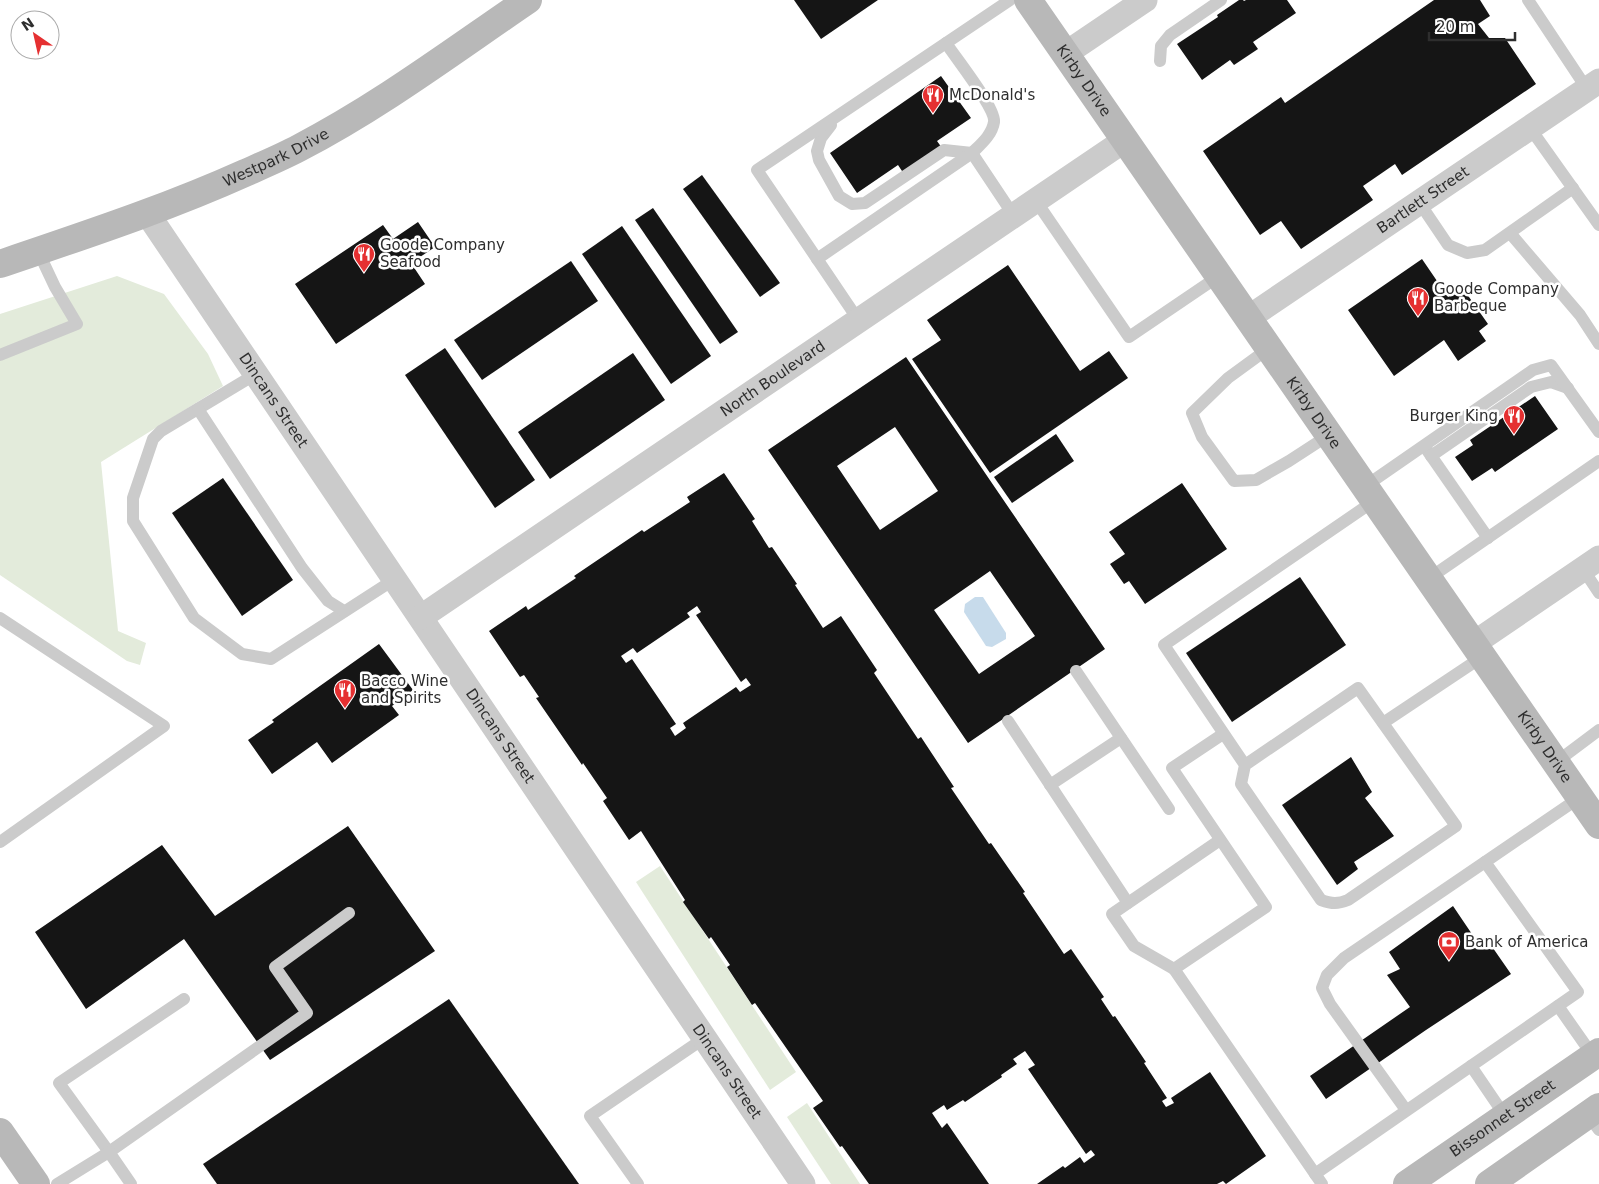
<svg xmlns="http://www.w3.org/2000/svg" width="1599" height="1184" font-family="'DejaVu Sans',sans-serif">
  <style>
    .green { fill: #e3ebdb }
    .water { fill: #c7dbeb }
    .building { fill: #151515; fill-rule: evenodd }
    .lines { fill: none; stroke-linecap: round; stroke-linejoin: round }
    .lane { stroke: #cbcbcb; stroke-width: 12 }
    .street { stroke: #cbcbcb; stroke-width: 25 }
    .secondary { stroke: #b8b8b8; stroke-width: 28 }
    .labels { text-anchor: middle; stroke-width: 5; stroke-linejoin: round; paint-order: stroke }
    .street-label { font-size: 15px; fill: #2e2e2e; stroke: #fff }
    .poi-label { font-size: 15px; fill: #2e2e2e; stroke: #fff; text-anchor: start }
  </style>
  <rect width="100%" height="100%" fill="#fff"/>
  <g class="green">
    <polygon points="117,276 164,294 208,354 223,386 101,462 118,631 146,643 140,665 127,661 0,575 0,314"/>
    <polygon points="660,866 796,1072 770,1090 636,882"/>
    <polygon points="807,1103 860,1184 831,1184 787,1117"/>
  </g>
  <polygon class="water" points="975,597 983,597 1006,633 1006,639 992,647 986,646 964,612 965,604"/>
  <g class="building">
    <polygon points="794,0 878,0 821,39"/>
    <polygon points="1239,0 1243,0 1244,1 1246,0 1287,0 1296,13 1253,42 1258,49 1234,65 1230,60 1202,80 1177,44 1218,17 1217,15"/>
    <polygon points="1434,0 1480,0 1490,16 1478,24 1489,38 1505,38 1536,84 1402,175 1395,164 1363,186 1373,200 1301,249 1281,221 1260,235 1203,151 1281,97 1285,103"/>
    <polygon points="941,76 971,118 937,141 942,148 904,174 898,165 857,193 830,153"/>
    <polygon points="702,175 780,283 760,297 683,189"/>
    <polygon points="653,208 738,332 720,344 635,220"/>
    <polygon points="418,222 435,247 411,263 425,284 336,344 295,284 383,225 393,239"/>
    <polygon points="622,226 711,356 671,384 582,254"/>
    <polygon points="1422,259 1448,297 1462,287 1488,324 1479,331 1486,341 1458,361 1444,340 1394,376 1348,310"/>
    <polygon points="571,261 598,301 482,380 454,340"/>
    <polygon points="1008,265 1080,371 1109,351 1128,378 990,473 912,359 941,340 927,320"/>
    <polygon points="445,348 535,480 495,508 405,375"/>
    <polygon points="633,353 665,400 550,479 518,432"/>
    <path d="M906 357 1105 649 968 743 768 450ZM895 427 938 491 880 530 837 466ZM990 571 1035 636 979 674 934 610Z"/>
    <polygon points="1535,396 1558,429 1495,472 1492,468 1472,481 1455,457 1473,445 1470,440"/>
    <polygon points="1056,434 1074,461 1012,503 994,477"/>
    <path d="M724 473 755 519 752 521 769 548 772 547 797 584 795 585 823 628 841 616 877 670 874 673 918 739 921 737 954 787 951 788 989 844 991 843 1025 892 1023 893 1064 954 1071 949 1104 997 1101 999 1113 1017 1115 1016 1146 1062 1144 1063 1167 1098 1162 1101 1166 1107 1174 1103 1171 1098 1210 1072 1266 1156 1226 1184 1223 1181 1217 1184H1037L1063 1166 1065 1168 1080 1157 1084 1163 1095 1155 1091 1150 1086 1154 1028 1069 1035 1065 1025 1051 1013 1059 1017 1064 1001 1075 1002 1077 965 1102 963 1100 947 1110 944 1105 932 1113 942 1128 947 1123 989 1184H869L842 1146 840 1147 813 1108 823 1101 755 1003 752 1005 727 967 730 965 711 937 709 939 683 902 685 900 641 831 629 840 603 801 607 798 583 763 582 765 536 698 539 697 524 675 520 677 489 631 526 606 528 610 576 578 574 576 642 530 644 532 690 502 687 497ZM697 606 701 612 696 615 741 682 746 678 751 685 740 692 736 687 683 723 686 728 675 736 670 728 676 724 632 659 626 663 621 656 633 648 637 653 690 617 687 613Z"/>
    <polygon points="223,478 293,580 242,616 172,513"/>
    <polygon points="1182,483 1227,549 1145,604 1129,581 1124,584 1110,564 1125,554 1109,532"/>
    <polygon points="1300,577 1346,645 1232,722 1186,653"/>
    <polygon points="379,644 413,690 392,706 399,715 332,763 317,742 272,774 248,740 274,722 272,720"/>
    <polygon points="1351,757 1372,792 1365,798 1394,836 1354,862 1358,869 1337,885 1282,805"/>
    <polygon points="348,826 435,951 270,1060 184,939 86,1009 35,932 162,845 215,916"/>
    <polygon points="1453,906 1478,943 1486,938 1511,974 1426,1030 1326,1099 1310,1076 1410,1007 1387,975 1400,969 1389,952"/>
    <polygon points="449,999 579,1184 217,1184 203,1164"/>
  </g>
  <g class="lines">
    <g class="lane">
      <polyline points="1528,0 1587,89"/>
      <polyline points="1160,61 1161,46 1170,35 1221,0"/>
      <polyline points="831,125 821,138 817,151 819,160 839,196 852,204 865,203 944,150 972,153 1014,216"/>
      <polyline points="1530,128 1599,225"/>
      <polyline points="1036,201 1129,337 1219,276"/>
      <polyline points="1419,202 1448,245 1467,253 1485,250 1573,188"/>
      <polyline points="1510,233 1580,315 1599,344"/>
      <path d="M817 259 972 153C981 144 992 135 994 122 996 108 955 57 946 43"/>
      <polyline points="859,321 757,170 1010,0"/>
      <polyline points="1269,348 1228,378 1192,413 1202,437 1234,481 1256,480 1289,461 1329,435"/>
      <polyline points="0,355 77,324 55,287 38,251"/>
      <polyline points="256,374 161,431 153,439 133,498 133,521 194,618 242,654 271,659 395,579"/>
      <polyline points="198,409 302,568 328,601 344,611"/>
      <polyline points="1427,450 1488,538"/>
      <polyline points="1431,456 1531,387 1551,382 1568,388"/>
      <polyline points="1364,487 1533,370 1551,365 1599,432"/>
      <polyline points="1583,569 1599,593"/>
      <polyline points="1428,579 1599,461"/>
      <polyline points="0,618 164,726 0,842"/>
      <polyline points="1076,671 1169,809"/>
      <polyline points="1008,721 1128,903"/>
      <polyline points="1383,723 1482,657"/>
      <polyline points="1223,734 1172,768 1266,907 1174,969 1322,1184"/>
      <polyline points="1555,763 1599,730"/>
      <path d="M1245 765 1358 688 1456 826 1348 900C1338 904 1332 904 1321 900L1241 784 1245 765 1164 645 1374 501"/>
      <polyline points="1050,785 1121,738"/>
      <polyline points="1174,969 1134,946 1112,914 1220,840"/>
      <polyline points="184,999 59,1083 109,1152 307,1013 275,967 349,913"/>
      <polyline points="1558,1006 1593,1056"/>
      <polyline points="1406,1110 1330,1004 1322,988 1327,975 1344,958 1485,862"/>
      <polyline points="1588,1115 1599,1130"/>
      <polyline points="1505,1116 1471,1066 1578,992 1485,862 1579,798"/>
      <polyline points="1315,1174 1471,1066"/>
      <polyline points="57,1184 109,1152 131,1184"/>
      <polyline points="638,1184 590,1116 703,1039"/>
    </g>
    <g class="street">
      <polyline points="1065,54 1145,0"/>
      <path id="s1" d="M147 213 803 1184"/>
      <path id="s2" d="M1248 318 1599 81"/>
      <path id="s3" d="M421 617 1125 140"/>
      <polyline points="1473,644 1599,558"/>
    </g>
    <g class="secondary">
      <path id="s4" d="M1028 0 1599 825"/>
      <path id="s5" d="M0 264C82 236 165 209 245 173 263 165 282 157 299 148 380 106 453 51 528 0"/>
      <polyline points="0,1132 36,1184"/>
      <path id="s6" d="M1407 1184 1599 1052"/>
      <polyline points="1489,1184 1599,1107"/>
    </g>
  </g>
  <defs>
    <g id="restaurant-pin" transform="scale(1.125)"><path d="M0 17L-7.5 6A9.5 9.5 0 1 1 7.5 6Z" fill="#e53031" stroke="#fff"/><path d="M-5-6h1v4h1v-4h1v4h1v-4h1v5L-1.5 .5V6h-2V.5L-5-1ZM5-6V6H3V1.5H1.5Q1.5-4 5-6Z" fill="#fff"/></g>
    <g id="bank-pin" transform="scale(1.125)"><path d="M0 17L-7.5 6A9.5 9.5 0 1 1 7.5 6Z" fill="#e53031" stroke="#fff"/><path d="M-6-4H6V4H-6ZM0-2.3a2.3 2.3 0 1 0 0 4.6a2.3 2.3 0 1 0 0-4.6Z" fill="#fff"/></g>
  </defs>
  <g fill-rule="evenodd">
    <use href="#restaurant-pin" x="933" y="95"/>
    <use href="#restaurant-pin" x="364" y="254"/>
    <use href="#restaurant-pin" x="1418" y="298"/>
    <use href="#restaurant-pin" x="1514" y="416"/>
    <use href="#restaurant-pin" x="345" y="690"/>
    <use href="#bank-pin" x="1449" y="942"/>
  </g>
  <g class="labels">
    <g class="street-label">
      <text dy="5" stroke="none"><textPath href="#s4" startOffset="98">Kirby Drive</textPath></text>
      <text dy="5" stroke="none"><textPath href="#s5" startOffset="296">Westpark Drive</textPath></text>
      <text dy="5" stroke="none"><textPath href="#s2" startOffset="211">Bartlett Street</textPath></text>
      <text dy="5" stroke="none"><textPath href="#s3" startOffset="425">North Boulevard</textPath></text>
      <text dy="5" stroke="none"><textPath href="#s1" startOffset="226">Dincans Street</textPath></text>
      <text dy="5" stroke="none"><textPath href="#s4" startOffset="502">Kirby Drive</textPath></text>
      <text dy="5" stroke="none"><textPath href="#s1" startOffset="631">Dincans Street</textPath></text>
      <text dy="5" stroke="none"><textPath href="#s4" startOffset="908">Kirby Drive</textPath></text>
      <text dy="5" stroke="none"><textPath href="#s1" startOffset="1036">Dincans Street</textPath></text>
      <text dy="5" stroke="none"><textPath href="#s6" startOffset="116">Bissonnet Street</textPath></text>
    </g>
    <g class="poi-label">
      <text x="949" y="100">McDonald's</text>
      <text x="380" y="250">Goode Company<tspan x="380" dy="17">Seafood</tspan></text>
      <text x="1434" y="294">Goode Company<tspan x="1434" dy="17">Barbeque</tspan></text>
      <text x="1498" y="421" text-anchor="end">Burger King</text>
      <text x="361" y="686">Bacco Wine<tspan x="361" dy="17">and Spirits</tspan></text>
      <text x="1465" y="947">Bank of America</text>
    </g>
  </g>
  <g transform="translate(35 35) rotate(326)"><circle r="24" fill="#ffffff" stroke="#ababab"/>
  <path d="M0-4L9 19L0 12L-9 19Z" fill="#e53031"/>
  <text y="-8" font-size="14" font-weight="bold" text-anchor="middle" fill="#2e2e2e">N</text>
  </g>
  <path d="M1429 32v8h86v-8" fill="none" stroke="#2e2e2e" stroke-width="2.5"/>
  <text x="1436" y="32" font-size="15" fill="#2e2e2e" stroke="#ffffff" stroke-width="4" paint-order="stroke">20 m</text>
</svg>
